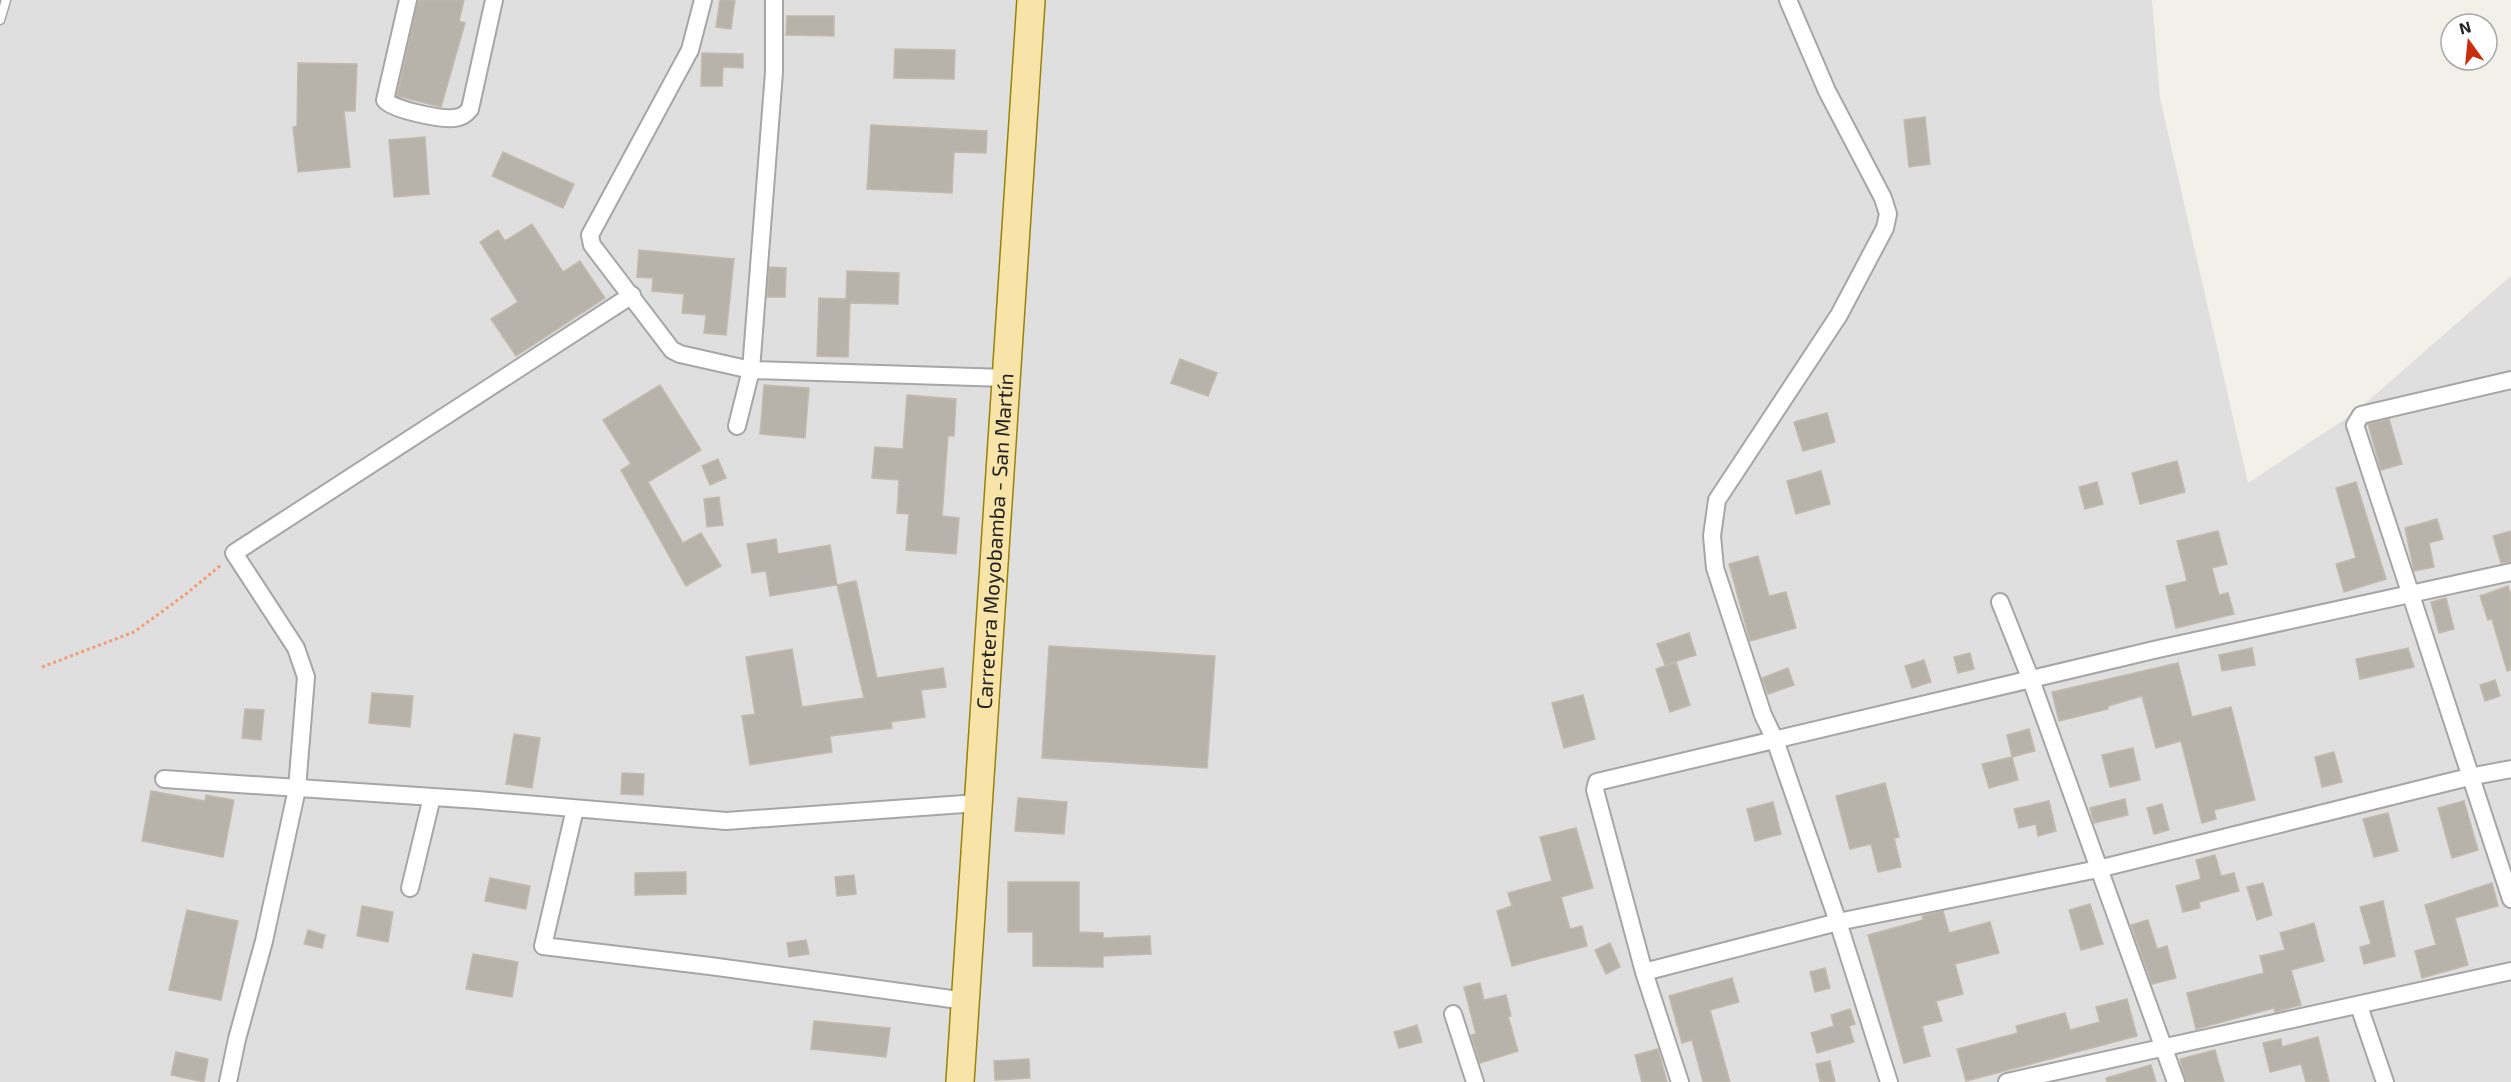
<svg xmlns="http://www.w3.org/2000/svg" width="2511" height="1082" font-family="'Exo 2',sans-serif">
  <style>
    .residential { fill: #e0dfdf }
    .building { fill: #b7b3ab; stroke: #c3baac; stroke-width: 1.5 }
    .lines { fill: none; stroke-linecap: round; stroke-linejoin: round }
    .service-casing { stroke: #a6a6a6; stroke-width: 11 }
    .minor-casing { stroke: #a6a6a6; stroke-width: 20 }
    .primary-casing { stroke: #988307; stroke-width: 30 }
    .path { stroke: #f49c78; stroke-width: 3; stroke-dasharray: 3 3; stroke-linecap: butt }
    .service { stroke: #fff; stroke-width: 8 }
    .minor { stroke: #fff; stroke-width: 16 }
    .primary { stroke: #f8e4a8; stroke-width: 27 }
    .labels { text-anchor: middle; stroke-width: 4.5; stroke-linejoin: round; paint-order: stroke }
    .street-label { font-size: 21px; fill: #222; stroke: #fff }
  </style>
  <rect width="100%" height="100%" fill="#f1f0e9"/>
  <polygon class="residential" points="0,0 2152,0 2160,98 2248,483 2353,414 2511,276 2511,1082 0,1082"/>
  <g class="building">
    <polygon points="418,0 464,0 459,21 465,23 441,107 397,96"/>
    <polygon points="720,0 735,0 731,29 716,27"/>
    <polygon points="787,16 834,16 834,36 786,35"/>
    <polygon points="895,49 955,50 954,79 894,78"/>
    <polygon points="702,53 743,54 743,68 723,67 722,86 701,86"/>
    <polygon points="298,63 357,64 355,111 344,111 350,167 298,172 293,127 297,126"/>
    <polygon points="1925,117 1930,164 1909,167 1904,120"/>
    <polygon points="871,125 987,131 986,153 954,152 952,193 867,189"/>
    <polygon points="425,137 429,194 394,197 389,140"/>
    <polygon points="503,152 574,184 563,208 492,176"/>
    <polygon points="532,224 563,272 580,261 605,298 516,356 491,319 518,302 480,242 498,230 505,241"/>
    <polygon points="639,250 734,259 726,335 704,333 706,315 682,313 684,294 652,291 653,278 637,277"/>
    <polygon points="769,267 786,268 785,297 767,297"/>
    <polygon points="847,271 899,273 898,304 850,303 848,357 817,356 819,298 846,299"/>
    <polygon points="1180,359 1217,373 1208,396 1171,383"/>
    <polygon points="660,385 701,450 648,482 683,543 701,533 721,566 686,586 621,470 631,464 603,420"/>
    <polygon points="764,385 809,388 805,438 760,434"/>
    <polygon points="907,395 956,399 954,436 948,436 942,516 959,518 956,554 906,550 909,514 897,513 899,480 872,478 875,447 903,449"/>
    <polygon points="1827,413 1835,442 1803,451 1794,422"/>
    <polygon points="2389,419 2402,464 2381,470 2368,424"/>
    <polygon points="718,459 726,478 710,485 702,466"/>
    <polygon points="2177,461 2185,492 2140,504 2132,473"/>
    <polygon points="1821,471 1830,504 1796,514 1787,481"/>
    <polygon points="2097,482 2103,504 2085,509 2079,487"/>
    <polygon points="2356,482 2386,579 2344,592 2336,564 2356,558 2336,488"/>
    <polygon points="719,497 723,525 707,527 704,499"/>
    <polygon points="2437,519 2443,539 2429,543 2434,567 2414,571 2405,528"/>
    <polygon points="2218,531 2227,564 2212,568 2219,595 2228,593 2234,614 2176,628 2166,586 2187,581 2177,541"/>
    <polygon points="2511,531 2511,562 2501,563 2493,536"/>
    <polygon points="776,539 778,554 830,545 837,585 770,596 766,571 752,573 747,544"/>
    <polygon points="1758,556 1769,596 1786,592 1796,628 1750,641 1729,564"/>
    <polygon points="856,581 877,678 943,668 946,687 921,690 925,717 891,722 892,728 830,736 832,752 750,765 742,716 755,714 746,657 792,649 802,707 864,698 837,585"/>
    <polygon points="2508,586 2511,595 2511,670 2507,671 2492,619 2488,620 2480,596"/>
    <polygon points="2446,598 2454,629 2439,633 2431,602"/>
    <polygon points="1689,633 1696,655 1665,665 1657,644"/>
    <polygon points="1049,646 1215,656 1207,768 1042,758"/>
    <polygon points="2252,648 2255,665 2222,671 2219,655"/>
    <polygon points="2408,648 2414,667 2360,679 2356,659"/>
    <polygon points="1970,653 1974,669 1958,673 1954,657"/>
    <polygon points="1924,660 1931,682 1912,688 1905,666"/>
    <polygon points="1676,662 1690,705 1670,712 1656,669"/>
    <polygon points="2178,663 2192,717 2231,707 2255,800 2214,810 2216,819 2202,823 2181,741 2156,748 2142,696 2108,706 2108,709 2059,721 2052,692"/>
    <polygon points="1788,668 1794,685 1768,694 1762,678"/>
    <polygon points="2495,680 2500,696 2485,701 2480,685"/>
    <polygon points="372,693 413,696 410,727 369,723"/>
    <polygon points="1583,695 1595,739 1564,748 1552,703"/>
    <polygon points="245,709 264,710 261,740 242,738"/>
    <polygon points="2029,729 2035,751 2012,757 2007,735"/>
    <polygon points="514,734 540,738 532,788 506,784"/>
    <polygon points="2133,748 2140,780 2110,787 2102,755"/>
    <polygon points="2334,752 2342,782 2322,787 2315,757"/>
    <polygon points="2012,757 2018,780 1989,788 1982,764"/>
    <polygon points="622,773 644,774 643,795 621,794"/>
    <polygon points="1885,783 1899,837 1894,838 1901,867 1878,872 1871,844 1850,849 1836,796"/>
    <polygon points="151,791 205,801 206,795 234,800 223,857 142,841"/>
    <polygon points="1018,798 1067,802 1064,834 1015,831"/>
    <polygon points="2125,799 2128,815 2094,823 2090,808"/>
    <polygon points="2049,801 2056,831 2038,836 2036,824 2019,828 2014,809"/>
    <polygon points="2464,801 2478,850 2452,858 2438,808"/>
    <polygon points="1773,802 1781,834 1755,841 1747,809"/>
    <polygon points="2162,804 2169,830 2154,834 2147,808"/>
    <polygon points="2388,813 2398,851 2374,857 2363,819"/>
    <polygon points="1576,828 1593,888 1561,897 1570,929 1582,926 1587,946 1512,966 1497,911 1512,906 1508,893 1552,881 1540,837"/>
    <polygon points="2215,855 2221,876 2234,873 2239,891 2199,902 2200,908 2183,912 2176,886 2201,879 2196,860"/>
    <polygon points="686,872 686,894 635,895 635,873"/>
    <polygon points="854,875 856,894 837,896 835,877"/>
    <polygon points="490,878 530,886 526,909 485,901"/>
    <polygon points="1008,882 1079,882 1079,932 1103,933 1103,938 1150,936 1151,954 1103,956 1103,967 1033,966 1033,932 1008,932"/>
    <polygon points="2263,883 2272,915 2257,920 2247,887"/>
    <polygon points="2492,883 2498,906 2455,918 2468,965 2422,978 2415,951 2436,945 2425,905"/>
    <polygon points="2383,901 2395,956 2364,964 2360,947 2371,944 2360,907"/>
    <polygon points="2090,904 2103,944 2081,950 2069,910"/>
    <polygon points="362,906 393,912 388,942 357,936"/>
    <polygon points="187,910 238,921 221,1000 169,990"/>
    <polygon points="1943,911 1949,933 1990,922 1999,953 1955,964 1963,994 1936,1001 1942,1021 1922,1026 1930,1056 1904,1063 1868,935 1923,920 1922,916"/>
    <polygon points="2148,920 2157,949 2167,946 2176,978 2152,984 2131,925"/>
    <polygon points="2314,923 2324,961 2291,970 2301,1005 2275,1012 2274,1008 2196,1029 2187,993 2264,973 2260,956 2285,950 2280,933"/>
    <polygon points="308,930 325,935 322,948 304,944"/>
    <polygon points="806,940 809,954 789,957 787,943"/>
    <polygon points="1610,943 1620,967 1606,974 1595,950"/>
    <polygon points="473,954 518,962 512,997 466,989"/>
    <polygon points="1825,968 1830,988 1815,992 1810,972"/>
    <polygon points="1732,978 1739,1002 1710,1010 1730,1082 1703,1082 1692,1040 1682,1043 1669,996"/>
    <polygon points="1480,983 1484,1000 1506,995 1511,1016 1508,1016 1518,1051 1480,1063 1471,1035 1476,1034 1464,987"/>
    <polygon points="2127,999 2137,1036 1966,1081 1957,1049 2018,1033 2016,1026 2065,1013 2070,1030 2100,1022 2096,1007"/>
    <polygon points="1850,1009 1855,1024 1849,1026 1854,1042 1817,1053 1811,1033 1834,1026 1831,1015"/>
    <polygon points="814,1021 890,1028 886,1057 811,1049"/>
    <polygon points="1417,1025 1422,1042 1399,1048 1394,1032"/>
    <polygon points="2318,1037 2329,1082 2306,1082 2301,1064 2270,1072 2263,1043 2281,1039 2282,1047"/>
    <polygon points="1658,1049 1667,1082 1642,1082 1635,1055"/>
    <polygon points="2215,1050 2224,1082 2186,1082 2180,1059"/>
    <polygon points="176,1052 208,1059 204,1082 171,1075"/>
    <polygon points="1029,1059 1030,1078 995,1080 994,1061"/>
    <polygon points="1830,1061 1835,1082 1820,1082 1816,1064"/>
    <polygon points="2151,1065 2156,1082 2107,1082 2106,1078"/>
  </g>
  <g class="lines">
    <g class="service-casing">
      <polyline id="service" points="0,20 6,0"/>
    </g>
    <g class="minor-casing">
      <g id="minor">
        <path d="M408 0 385 100C390 109 442 120 454 118 462 117 465 115 470 109L494 0"/>
        <polyline points="703,0 690,50 590,235 592,245 672,350 680,354 751,370 1006,378"/>
        <polyline points="1788,0 1827,91 1883,198 1888,214 1885,228 1839,315 1717,500 1712,536 1715,568 1763,715 1775,740 1838,922 1889,1082"/>
        <polyline points="2511,380 2361,415 2355,425 2511,899"/>
        <polyline points="737,426 751,370 774,72 774,0"/>
        <polyline points="2000,602 2031,680 2176,1082"/>
        <polyline points="164,779 478,800 726,821 978,803"/>
        <polyline points="575,809 543,946 710,966 966,1001"/>
        <polyline points="410,888 432,797"/>
        <polyline points="1644,972 1838,922 2098,869 2469,777 2511,769"/>
        <polyline points="2359,1006 2385,1082"/>
        <polyline points="1453,1014 1475,1082"/>
        <polyline points="228,1082 237,1039 264,941 297,789 306,677 296,648 234,553 632,295"/>
        <polyline points="1680,1082 1644,972 1595,790 1597,782 2158,649 2511,572"/>
        <polyline points="2007,1082 2511,971"/>
      </g>
    </g>
    <g class="primary-casing">
      <g id="primary">
        <path id="s1" d="M960 1082 1031 0"/>
      </g>
    </g>
    <polyline class="path" points="42,667 134,632 186,594 221,565"/>
    <use href="#service" class="service"/>
    <use href="#minor" class="minor"/>
    <use href="#primary" class="primary"/>
  </g>
  <g class="labels">
    <g class="street-label">
      <text dy="7" stroke="none"><textPath href="#s1" startOffset="542">Carretera Moyobamba - San Martín</textPath></text>
    </g>
  </g>
  <g transform="translate(2469 42) rotate(345)"><circle r="28" fill="#ffffff" stroke="#a7a7a7" stroke-width="1.5"/>
  <path d="M0-4.5L10 22L0 15L-10 22Z" fill="#ca2d09"/>
  <text y="-9" font-size="16" font-weight="bold" text-anchor="middle" fill="#222222">N</text>
  </g>
</svg>
